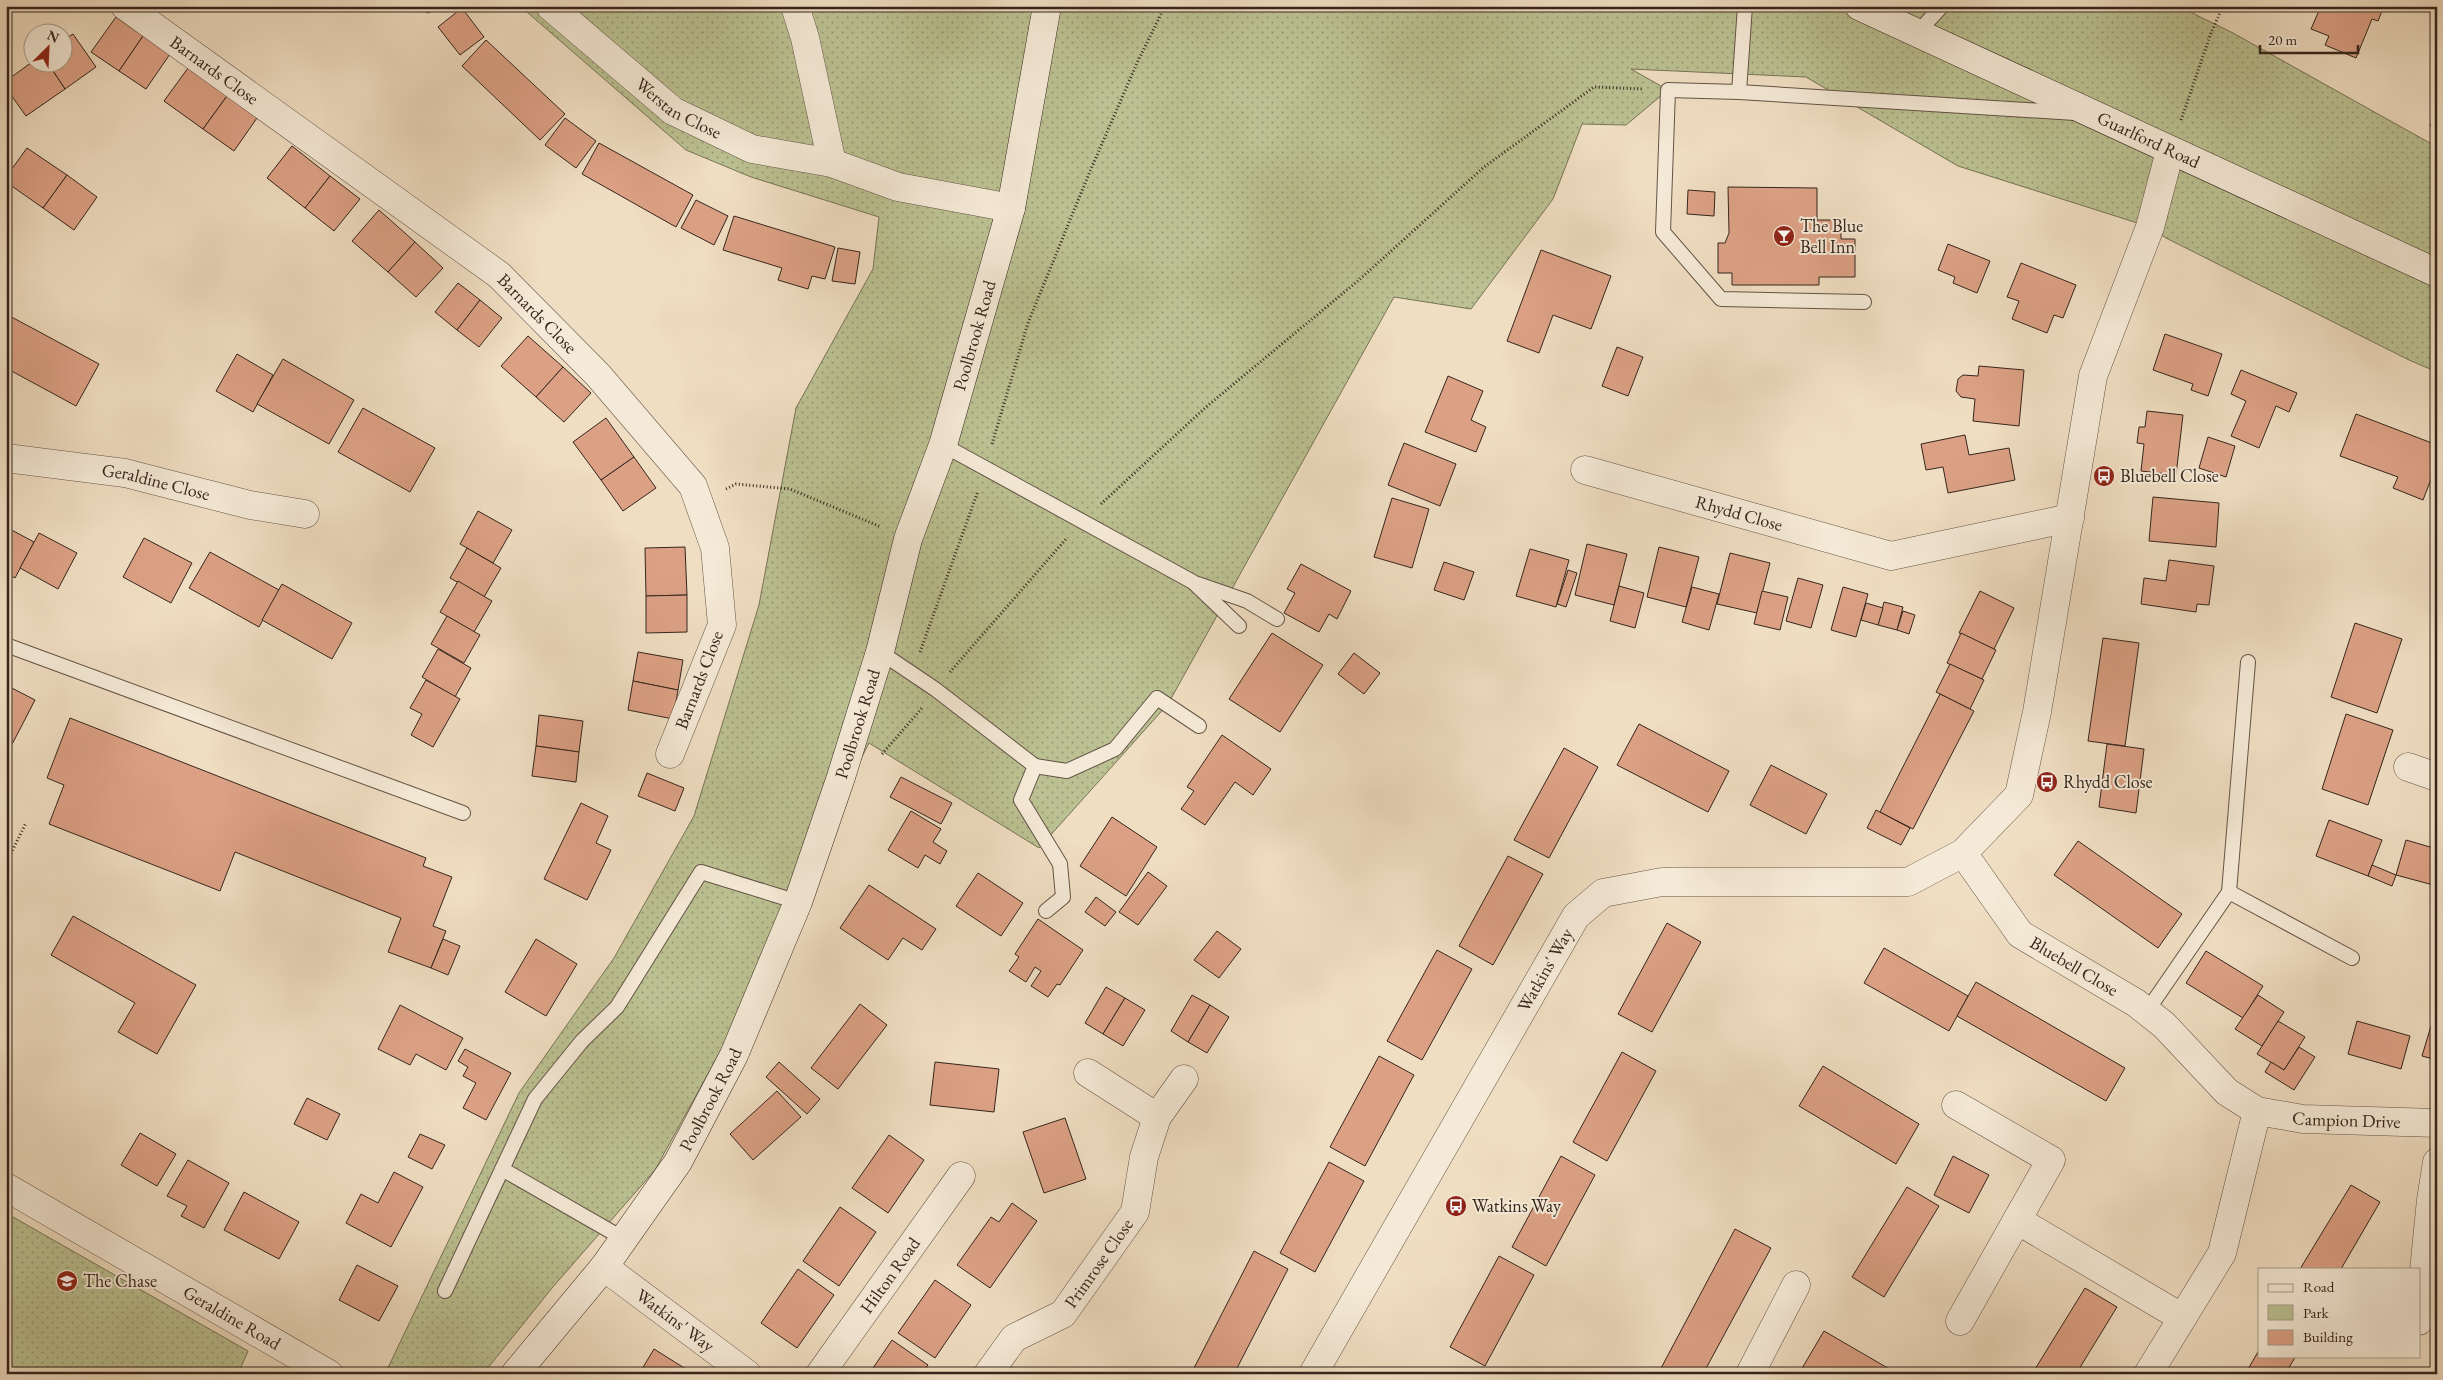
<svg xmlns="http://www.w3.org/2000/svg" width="2443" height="1380" font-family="'EB Garamond',serif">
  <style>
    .green { fill: url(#green-dots); stroke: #787357 }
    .building { fill: #dca185; stroke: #35251c }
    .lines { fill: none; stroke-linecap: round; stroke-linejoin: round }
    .lane-casing { stroke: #645346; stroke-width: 16 }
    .street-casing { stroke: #645346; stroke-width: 29 }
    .secondary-casing { stroke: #35251c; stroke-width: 29 }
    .path { stroke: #35251c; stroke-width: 3; stroke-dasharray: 1 2.5; stroke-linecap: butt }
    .lane { stroke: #f5ead7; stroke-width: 14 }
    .street { stroke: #f5ead7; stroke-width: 28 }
    .secondary { stroke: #f5ead7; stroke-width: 28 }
    .labels { text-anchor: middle; stroke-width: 4; stroke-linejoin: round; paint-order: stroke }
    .street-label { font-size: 18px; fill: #35251c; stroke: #f5ead7 }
    .poi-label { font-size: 18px; fill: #35251c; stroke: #f5ead7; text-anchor: start }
  </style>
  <defs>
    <pattern id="green-dots" width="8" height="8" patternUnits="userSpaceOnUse" patternTransform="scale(1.25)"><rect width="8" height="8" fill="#bbc192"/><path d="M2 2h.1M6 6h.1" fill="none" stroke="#999d76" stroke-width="1.8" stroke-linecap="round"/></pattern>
  </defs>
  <rect width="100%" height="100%" fill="#f0dec2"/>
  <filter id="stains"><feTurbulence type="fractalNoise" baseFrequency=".004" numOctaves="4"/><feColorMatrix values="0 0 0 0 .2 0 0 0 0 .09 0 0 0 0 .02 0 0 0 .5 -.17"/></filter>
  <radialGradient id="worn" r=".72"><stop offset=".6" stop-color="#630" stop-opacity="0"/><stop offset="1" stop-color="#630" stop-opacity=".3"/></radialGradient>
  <g class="green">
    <polygon points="520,6 2178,6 2233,33 2437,147 2437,372 2409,360 2166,238 2150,227 1958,166 1806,77 1631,69 1668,90 1626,125 1582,124 1553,199 1471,309 1394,297 1168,704 1039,848 869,743 767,943 737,1021 655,1170 552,1288 483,1374 385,1374 519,1093 614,958 694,816 759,605 796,408 873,269 879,217 751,177 686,150"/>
    <polygon points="6,1213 248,1351 238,1374 6,1374"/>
  </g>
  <g class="building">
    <polygon points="425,6 451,6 427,13"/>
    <polygon points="2321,6 2384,6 2378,21 2372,19 2356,58 2325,45 2329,36 2311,29"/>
    <polygon points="462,8 484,37 460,55 438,27"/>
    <polygon points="116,17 143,36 119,71 91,52"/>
    <polygon points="73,34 96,67 65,89 47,62 62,62 62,41"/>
    <polygon points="143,36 170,54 146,89 119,71"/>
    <polygon points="486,40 565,114 540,140 462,66"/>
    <polygon points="32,62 47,62 65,89 26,116 6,88 6,81"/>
    <polygon points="188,68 227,96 203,129 164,101"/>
    <polygon points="227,96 257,118 234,151 203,129"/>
    <polygon points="2437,112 2437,130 2430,126"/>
    <polygon points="565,118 596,141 576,168 545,145"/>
    <polygon points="599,143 693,195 676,227 582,174"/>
    <polygon points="292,146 330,176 305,208 267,178"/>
    <polygon points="27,148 67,175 43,208 6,182 6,177"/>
    <polygon points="67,175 97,197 74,230 43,208"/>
    <polygon points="330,176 360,199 334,231 305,208"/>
    <polygon points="1728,187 1817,188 1817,220 1841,220 1841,239 1855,239 1855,277 1819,277 1819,285 1732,285 1732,273 1718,273 1718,243 1725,243 1729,233"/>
    <polygon points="1688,190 1715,192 1714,216 1687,214"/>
    <polygon points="696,200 728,216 714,245 681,228"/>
    <polygon points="379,210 415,242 388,272 352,241"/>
    <polygon points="734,216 835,247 825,279 812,276 808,289 778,280 782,268 723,250"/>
    <polygon points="415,242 443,268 416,297 388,272"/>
    <polygon points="1948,244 1990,261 1977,293 1953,283 1955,277 1938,270"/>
    <polygon points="838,248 860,252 855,284 832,281"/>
    <polygon points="1541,250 1611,276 1591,329 1553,315 1539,353 1507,341"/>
    <polygon points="2021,263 2076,285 2063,318 2054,315 2047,333 2012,319 2019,301 2007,297"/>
    <polygon points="458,283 480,300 457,330 435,312"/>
    <polygon points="480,300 502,318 479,347 457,330"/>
    <polygon points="6,314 99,364 76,406 6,368"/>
    <polygon points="2165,334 2222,354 2208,396 2191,390 2193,384 2153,370"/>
    <polygon points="528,336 563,367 536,397 501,366"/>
    <polygon points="1617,347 1643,357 1628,396 1602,386"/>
    <polygon points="237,354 273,375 253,412 216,391"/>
    <polygon points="283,359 354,400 329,444 257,404"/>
    <polygon points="1979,366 2024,370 2019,426 1973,421 1975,399 1961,397 1956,391 1958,379 1963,375 1978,376"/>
    <polygon points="563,367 591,393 564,422 536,397"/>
    <polygon points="2241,370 2297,393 2289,412 2276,406 2259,448 2231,436 2246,401 2231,394"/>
    <polygon points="1448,376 1483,391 1471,420 1486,427 1476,452 1425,432"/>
    <polygon points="363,408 435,448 410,492 338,452"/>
    <polygon points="2147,411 2183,415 2176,475 2141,471 2144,444 2137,443 2139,427 2145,427"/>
    <polygon points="2356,414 2437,445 2437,464 2423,500 2393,488 2398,477 2340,456"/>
    <polygon points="606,418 634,457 601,480 573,442"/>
    <polygon points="1965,435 1969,455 2009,448 2015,480 1948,493 1943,467 1926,470 1921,444"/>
    <polygon points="2208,437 2235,446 2226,477 2199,468"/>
    <polygon points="1404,443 1456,464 1440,506 1388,485"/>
    <polygon points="634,457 656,488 623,511 601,480"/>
    <polygon points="2153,497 2219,503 2216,547 2149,541"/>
    <polygon points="1392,498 1429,509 1412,568 1374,557"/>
    <polygon points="478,511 512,530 493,563 460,544"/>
    <polygon points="6,527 34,542 15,578 6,573"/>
    <polygon points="39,533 77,553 58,589 20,568"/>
    <polygon points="144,538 192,563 171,603 123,577"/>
    <polygon points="1587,544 1627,554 1614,605 1575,595"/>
    <polygon points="685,547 687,595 646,596 645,548"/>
    <polygon points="1659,547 1699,557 1686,607 1647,597"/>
    <polygon points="467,548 501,568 484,597 450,578"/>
    <polygon points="1530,549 1569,560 1556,607 1516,596"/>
    <polygon points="210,552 279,590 259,627 189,588"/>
    <polygon points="1730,553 1770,563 1757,613 1717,604"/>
    <polygon points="2169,560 2214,566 2209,605 2197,604 2196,612 2141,604 2144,578 2166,581"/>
    <polygon points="1444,562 1474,572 1464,600 1434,590"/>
    <polygon points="1301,564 1351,591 1337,619 1329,614 1319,632 1284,613 1295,593 1287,589"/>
    <polygon points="1568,570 1577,573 1566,607 1557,604"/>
    <polygon points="1798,578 1823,585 1811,628 1786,621"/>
    <polygon points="458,581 492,601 474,632 440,612"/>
    <polygon points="282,584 352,623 332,659 262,620"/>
    <polygon points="1619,586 1644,593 1635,628 1610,621"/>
    <polygon points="1692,587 1719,594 1709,630 1682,622"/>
    <polygon points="1843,587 1868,594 1856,637 1831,630"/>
    <polygon points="1762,591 1788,597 1780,630 1754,624"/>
    <polygon points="1980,591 2014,608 1994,649 1959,633"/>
    <polygon points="687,595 687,632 646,633 646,596"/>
    <polygon points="1884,602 1903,607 1897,630 1878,625"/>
    <polygon points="1866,603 1883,608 1878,625 1861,620"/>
    <polygon points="1903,611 1915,615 1909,634 1897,630"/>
    <polygon points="447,616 480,635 464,663 431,644"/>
    <polygon points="2355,623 2402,639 2377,713 2331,697"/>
    <polygon points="1272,633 1323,665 1280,732 1229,699"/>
    <polygon points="1961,633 1996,650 1982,679 1947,663"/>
    <polygon points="2103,638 2139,643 2125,746 2088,741"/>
    <polygon points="438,649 471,668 455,697 422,677"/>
    <polygon points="638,652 683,660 678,690 633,681"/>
    <polygon points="1354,653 1380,673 1364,694 1338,674"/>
    <polygon points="1950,664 1984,680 1970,709 1936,692"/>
    <polygon points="426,680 460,699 433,747 411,735 422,714 410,708"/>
    <polygon points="633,681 678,690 673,719 628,710"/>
    <polygon points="6,685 35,700 6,756"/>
    <polygon points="1940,694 1974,711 1913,829 1880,812"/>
    <polygon points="2346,714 2393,730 2368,805 2322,789"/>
    <polygon points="539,715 583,721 579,752 536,746"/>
    <polygon points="70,718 426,858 423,866 452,877 433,926 446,931 431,968 388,952 401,918 235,852 220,891 49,824 64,785 47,778"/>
    <polygon points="1639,724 1729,771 1708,812 1617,765"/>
    <polygon points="1222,735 1271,769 1253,795 1235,782 1205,825 1181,809 1194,791 1187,787"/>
    <polygon points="2107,744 2144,749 2136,813 2099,807"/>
    <polygon points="536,746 579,752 576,782 532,776"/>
    <polygon points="1564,748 1598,767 1549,858 1514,840"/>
    <polygon points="1771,765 1827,794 1806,834 1750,805"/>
    <polygon points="647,773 684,788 675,811 638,796"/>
    <polygon points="901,777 952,803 941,824 890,797"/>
    <polygon points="581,803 608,816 596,843 611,850 587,900 544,879"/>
    <polygon points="1876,810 1910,828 1901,845 1867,828"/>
    <polygon points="911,811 941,829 933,842 947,851 940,864 925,855 918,868 888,850"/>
    <polygon points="1112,817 1157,847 1126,896 1080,866"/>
    <polygon points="2329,820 2382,840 2368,876 2316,856"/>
    <polygon points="2406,840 2437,849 2437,886 2396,875"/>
    <polygon points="2078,841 2182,914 2158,948 2054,875"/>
    <polygon points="1508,856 1543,874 1493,965 1459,946"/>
    <polygon points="2372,865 2396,875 2392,886 2368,876"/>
    <polygon points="1148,872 1167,886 1138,925 1119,912"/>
    <polygon points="978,873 1023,903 1001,936 956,906"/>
    <polygon points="869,885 936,929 922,950 903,938 888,960 840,928"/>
    <polygon points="1096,897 1116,912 1105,926 1085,912"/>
    <polygon points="73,916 196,985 157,1054 118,1032 135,1003 51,955"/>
    <polygon points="1038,919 1083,950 1060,985 1057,984 1048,997 1031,986 1041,971 1035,967 1026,982 1009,971 1019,957 1015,954"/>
    <polygon points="1667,923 1701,942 1652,1032 1618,1014"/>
    <polygon points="1217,931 1241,949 1219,978 1194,960"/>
    <polygon points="443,939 460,946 448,975 431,968"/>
    <polygon points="536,939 577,964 546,1016 505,992"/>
    <polygon points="1884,948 1968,996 1949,1031 1864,983"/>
    <polygon points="1437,950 1472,969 1422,1060 1387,1041"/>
    <polygon points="2206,951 2263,986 2243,1018 2186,983"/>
    <polygon points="1976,982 2125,1068 2106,1101 1957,1016"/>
    <polygon points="1106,987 1125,998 1103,1034 1085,1023"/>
    <polygon points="1192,995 1210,1005 1188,1042 1171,1031"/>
    <polygon points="2258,995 2284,1012 2262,1046 2235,1029"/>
    <polygon points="1125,998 1145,1010 1123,1046 1103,1034"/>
    <polygon points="860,1004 887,1025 838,1089 811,1068"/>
    <polygon points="400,1005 463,1038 446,1070 416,1054 410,1065 378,1049"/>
    <polygon points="1210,1005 1229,1017 1207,1053 1188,1042"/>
    <polygon points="2278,1021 2305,1037 2284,1070 2257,1054"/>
    <polygon points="2357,1021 2410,1036 2401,1069 2348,1054"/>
    <polygon points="2431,1026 2437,1028 2437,1060 2422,1056"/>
    <polygon points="2299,1047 2315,1057 2294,1090 2265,1072 2271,1062 2284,1070"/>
    <polygon points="465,1049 511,1073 486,1120 463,1108 476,1083 463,1076 468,1067 458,1061"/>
    <polygon points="1622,1052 1656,1071 1607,1161 1573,1142"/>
    <polygon points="1379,1056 1414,1075 1365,1166 1330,1147"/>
    <polygon points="779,1062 820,1099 807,1114 766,1077"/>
    <polygon points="935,1062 999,1069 994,1112 930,1105"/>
    <polygon points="1823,1066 1919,1124 1896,1164 1799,1106"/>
    <polygon points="777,1091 801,1117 753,1160 730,1134"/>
    <polygon points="307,1098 340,1114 327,1140 294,1124"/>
    <polygon points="1065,1118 1086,1179 1044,1193 1023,1132"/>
    <polygon points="140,1133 176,1154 157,1186 121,1165"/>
    <polygon points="420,1134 445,1145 432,1169 408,1157"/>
    <polygon points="889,1135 924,1160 888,1213 852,1188"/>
    <polygon points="1561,1156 1595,1175 1546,1266 1512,1247"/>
    <polygon points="1953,1156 1989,1175 1969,1213 1934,1195"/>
    <polygon points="188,1160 229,1183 204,1228 181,1216 187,1206 167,1196"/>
    <polygon points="1329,1162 1364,1181 1315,1272 1280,1253"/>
    <polygon points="394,1172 423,1187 391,1247 346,1223 361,1194 378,1203"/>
    <polygon points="2351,1185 2380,1202 2341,1269 2300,1269"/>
    <polygon points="1907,1187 1939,1206 1884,1297 1852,1277"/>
    <polygon points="244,1192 299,1222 279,1259 224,1230"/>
    <polygon points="1012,1203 1037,1221 990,1288 957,1265 991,1217 999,1222"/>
    <polygon points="840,1207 876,1232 839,1286 803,1261"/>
    <polygon points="1735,1229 1771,1248 1703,1374 1662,1374 1659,1372"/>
    <polygon points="1254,1251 1288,1269 1234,1374 1191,1374"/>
    <polygon points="1499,1256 1534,1275 1485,1366 1450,1347"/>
    <polygon points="357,1265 398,1286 379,1321 339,1300"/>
    <polygon points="798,1269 834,1295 797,1348 761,1323"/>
    <polygon points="935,1280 971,1305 935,1358 898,1333"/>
    <polygon points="2085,1288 2117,1307 2076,1374 2032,1374"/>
    <polygon points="1824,1331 1898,1374 1808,1374 1801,1370"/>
    <polygon points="892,1340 928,1365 922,1374 869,1374"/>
    <polygon points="654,1349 689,1371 687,1374 639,1374"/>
    <polygon points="2259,1350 2259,1356 2296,1356 2285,1374 2252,1374 2247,1371"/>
  </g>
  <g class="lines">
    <g class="lane-casing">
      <g id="lane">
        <polyline points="1745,6 1739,92 1668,90 1663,232 1721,299 1864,302"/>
        <polyline points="1917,33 1942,6"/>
        <polyline points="1739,92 2075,113"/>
        <polyline points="943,445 1193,582 1239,626"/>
        <polyline points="1198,584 1247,601 1277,619"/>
        <polyline points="6,645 463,813"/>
        <polyline points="880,652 935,689 1035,766 1067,771 1115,749 1157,698 1199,726"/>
        <polyline points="1035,766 1021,800 1060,864 1063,897 1046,911"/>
        <polyline points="2229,892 2352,958"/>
        <polyline points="2147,1011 2229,892 2248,662"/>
        <polyline points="502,1169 624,1239"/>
        <polyline points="445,1291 535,1099 582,1041 617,1007 701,872 798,902"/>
      </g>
    </g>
    <g class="street-casing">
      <g id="street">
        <path id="s1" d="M125 6 499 275 598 375 693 486 715 548 722 625 670 754"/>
        <path id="s2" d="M550 6 673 111 752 149 832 163 898 187 1011 208"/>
        <polyline points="795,6 805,38 832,163"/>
        <path id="s3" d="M6 458 125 473 250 505 305 514"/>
        <path id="s4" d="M1585 470 1891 556 2070 518"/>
        <polyline points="2408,767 2437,777"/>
        <path id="s5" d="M1963 853 2020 934 2136 1003 2164 1025 2227 1092 2257 1111 2222 1253 2148 1374"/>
        <polyline points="1088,1073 1157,1117"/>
        <polyline points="1956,1105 2051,1160 2017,1220 2181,1317"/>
        <path id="s6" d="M2257 1111 2303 1119 2437 1123"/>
        <path id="s7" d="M6 1187 329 1374"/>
        <path id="s8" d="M604 1267 747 1374"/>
        <polyline points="1960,1321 2017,1220"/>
        <polyline points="2419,1321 2431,1200 2437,1162"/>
        <path id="s9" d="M820 1374 961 1176"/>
        <path id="s10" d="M988 1374 1014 1338 1063 1314 1135 1212 1144 1157 1157 1117 1184 1079"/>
        <path id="s11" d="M1313 1374 1576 916 1603 893 1662 882H1908L1963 853 2019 795 2037 712 2093 376 2150 227 2170 151"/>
        <polyline points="1750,1374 1796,1285"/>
      </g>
    </g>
    <g class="secondary-casing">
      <g id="secondary">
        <path id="s12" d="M1859 6 2437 273"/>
        <path id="s13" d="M515 1374 604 1267 678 1162 734 1055 798 902 841 777 880 652 908 539 943 445 1011 208 1047 6"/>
      </g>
    </g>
    <g class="path">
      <polyline points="2181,120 2211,33 2223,6"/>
      <polyline points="992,444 1028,323 1088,176 1137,63 1165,6"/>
      <polyline points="726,489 736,484 790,489 881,527"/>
      <polyline points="1101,504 1206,407 1359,280 1484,167 1594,87 1644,89"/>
      <polyline points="920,652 978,491"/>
      <polyline points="950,672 1066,539"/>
      <polyline points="882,754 922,708"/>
      <polyline points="6,863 26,823"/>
    </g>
    <use href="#lane" class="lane"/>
    <use href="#street" class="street"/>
    <use href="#secondary" class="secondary"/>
  </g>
  <defs>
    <g id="bar-disc" transform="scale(1.125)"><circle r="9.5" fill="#8f2418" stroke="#f5ead7"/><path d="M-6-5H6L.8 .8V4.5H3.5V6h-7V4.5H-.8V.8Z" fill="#fff"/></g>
    <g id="bus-disc" transform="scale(1.125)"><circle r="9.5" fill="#8f2418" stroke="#f5ead7"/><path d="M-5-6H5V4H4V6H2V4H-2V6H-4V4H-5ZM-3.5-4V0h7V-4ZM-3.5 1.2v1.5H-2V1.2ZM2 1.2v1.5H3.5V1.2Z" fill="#fff"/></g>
    <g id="school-disc" transform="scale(1.125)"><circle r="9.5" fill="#8f2418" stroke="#f5ead7"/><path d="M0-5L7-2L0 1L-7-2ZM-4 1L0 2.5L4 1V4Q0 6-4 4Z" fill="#fff"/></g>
  </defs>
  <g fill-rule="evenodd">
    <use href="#bar-disc" x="1784" y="236"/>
    <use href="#bus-disc" x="2104" y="476"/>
    <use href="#bus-disc" x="2047" y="782"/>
    <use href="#bus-disc" x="1456" y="1206"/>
    <use href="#school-disc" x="67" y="1281"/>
  </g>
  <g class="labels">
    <g class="street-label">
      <text dy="6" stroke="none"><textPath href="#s1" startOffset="110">Barnards Close</textPath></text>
      <text dy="6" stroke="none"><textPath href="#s2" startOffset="165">Werstan Close</textPath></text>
      <text dy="6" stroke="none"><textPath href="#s12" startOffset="319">Guarlford Road</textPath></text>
      <text dy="6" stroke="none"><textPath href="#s1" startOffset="515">Barnards Close</textPath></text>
      <text dy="6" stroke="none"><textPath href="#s13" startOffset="1148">Poolbrook Road</textPath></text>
      <text dy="6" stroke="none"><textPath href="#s3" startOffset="152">Geraldine Close</textPath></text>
      <text dy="6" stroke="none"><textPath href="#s4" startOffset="160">Rhydd Close</textPath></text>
      <text transform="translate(699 680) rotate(-69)" y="6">Barnards Close</text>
      <text dy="6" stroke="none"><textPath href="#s13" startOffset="742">Poolbrook Road</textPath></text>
      <text dy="6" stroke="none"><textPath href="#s5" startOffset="162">Bluebell Close</textPath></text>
      <text dy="6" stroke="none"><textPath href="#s11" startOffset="466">Watkins' Way</textPath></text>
      <text dy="6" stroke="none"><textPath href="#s13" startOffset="338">Poolbrook Road</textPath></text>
      <text dy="6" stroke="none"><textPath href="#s6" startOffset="90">Campion Drive</textPath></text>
      <text dy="6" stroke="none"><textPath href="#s10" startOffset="161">Primrose Close</textPath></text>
      <text dy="6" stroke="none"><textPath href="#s9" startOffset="121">Hilton Road</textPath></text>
      <text dy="6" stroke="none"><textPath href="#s7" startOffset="261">Geraldine Road</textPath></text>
      <text dy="6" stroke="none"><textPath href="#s8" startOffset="89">Watkins' Way</textPath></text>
    </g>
    <g class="poi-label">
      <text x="1800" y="232">The Blue<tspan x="1800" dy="21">Bell Inn</tspan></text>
      <text x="2120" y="482">Bluebell Close</text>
      <text x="2063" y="788">Rhydd Close</text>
      <text x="1472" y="1212">Watkins Way</text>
      <text x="83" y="1287">The Chase</text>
    </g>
  </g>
  <rect width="2443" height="1380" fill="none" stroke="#f0dec2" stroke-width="25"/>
  <rect x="8" y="8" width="2428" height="1365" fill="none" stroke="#35251c" stroke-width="2.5"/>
  <rect x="12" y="12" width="2418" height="1355" fill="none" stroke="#35251c"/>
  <rect x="2258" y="1268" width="162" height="90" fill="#f5ead7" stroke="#a89b8c"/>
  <rect x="2268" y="1284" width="25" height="8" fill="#f5ead7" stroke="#a89b8c"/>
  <text x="2303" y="1292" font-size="15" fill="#35251c">Road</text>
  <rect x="2268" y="1305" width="25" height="15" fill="#bbc192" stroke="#a89b8c"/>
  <text x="2303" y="1318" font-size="15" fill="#35251c">Park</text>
  <rect x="2268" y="1330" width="25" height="15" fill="#dca185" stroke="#a89b8c"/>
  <text x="2303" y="1342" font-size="15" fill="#35251c">Building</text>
  <g transform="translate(48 48) rotate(24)"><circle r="24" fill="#f5ead7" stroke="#a89b8c"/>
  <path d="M0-4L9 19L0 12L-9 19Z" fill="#8f2418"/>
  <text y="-8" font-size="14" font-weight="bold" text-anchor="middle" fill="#35251c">N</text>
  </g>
  <path d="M2260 45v8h98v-8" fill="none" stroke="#35251c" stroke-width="2.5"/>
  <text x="2268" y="45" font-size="15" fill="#35251c" stroke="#f5ead7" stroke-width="4" paint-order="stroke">20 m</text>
  <rect width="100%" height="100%" filter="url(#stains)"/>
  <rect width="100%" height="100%" fill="url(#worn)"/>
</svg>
